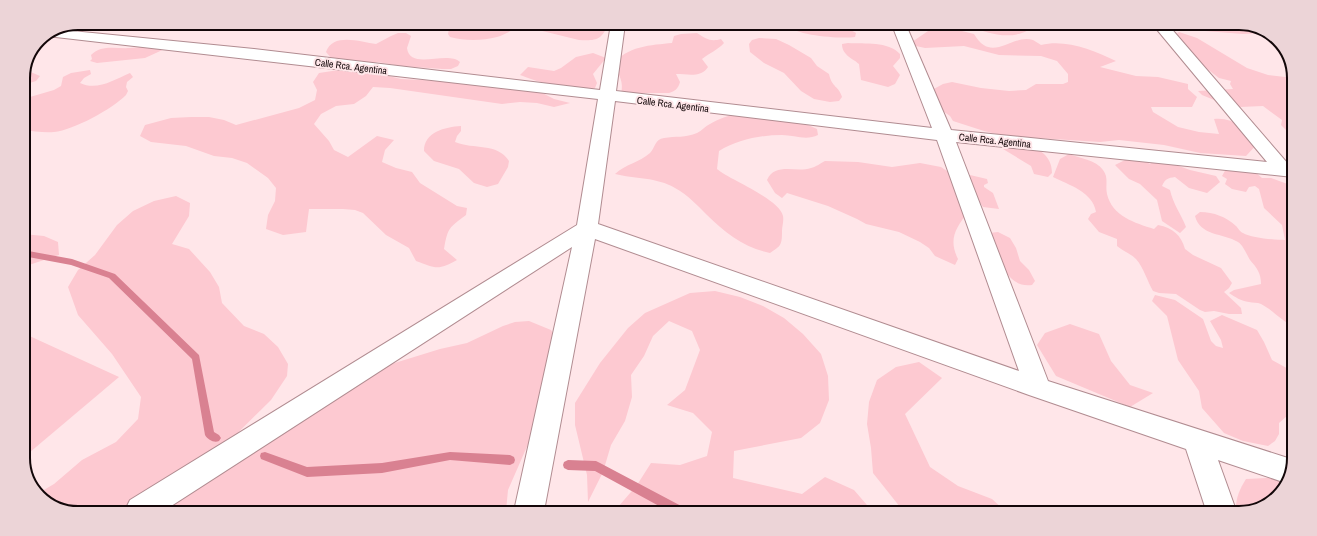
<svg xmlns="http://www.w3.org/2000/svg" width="1317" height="536" font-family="'Archivo Narrow',sans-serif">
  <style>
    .green { fill: #fdc9d1 }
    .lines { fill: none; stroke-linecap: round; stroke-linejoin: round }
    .stream { fill: #d98191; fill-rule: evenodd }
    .minor-casing { stroke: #b18c91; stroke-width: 2 }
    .minor { fill: #fff; fill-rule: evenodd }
    .labels { text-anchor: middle; stroke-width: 4; stroke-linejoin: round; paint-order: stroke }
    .far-street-label { font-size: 10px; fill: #130709; stroke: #ffe6e9 }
    .rim { fill: none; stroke: #130709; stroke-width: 2 }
  </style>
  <rect width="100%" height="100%" fill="#ffe6e9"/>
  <g class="green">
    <path d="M455 24H608C602 40 596 41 579 40L526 27C515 27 507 34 497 37 482 41 464 41 450 37L448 34 449 29Z"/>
    <path d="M787 25H842L856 33 855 37C842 39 795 36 787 25Z"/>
    <path d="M967 25H1031L1033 27C1013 42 989 34 967 25Z"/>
    <polygon points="1176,26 1252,26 1260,28 1266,33 1243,34 1192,30"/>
    <path d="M934 29 958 30 974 34C992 65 1012 33 1033 40 1035 41 1038 43 1041 45 1066 39 1093 50 1116 61L1100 67 1136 76 1158 77 1188 84V89L1197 97 1192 107H1151L1153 112 1178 127 1199 132 1219 134 1214 119C1235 117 1244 130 1259 142L1246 156 1200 153 1164 145 1119 140 1100 142 1038 138 1018 139 984 131 953 121 950 116 937 107 932 90 943 84 952 82 981 88 1009 91 1026 90 1036 84H1063L1068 82V74L1057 61 1041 56 999 55 964 46 925 48 916 46 912 42 928 31Z"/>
    <polygon points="1179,32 1197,38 1247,68 1268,75 1294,78 1293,137 1281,125 1282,120 1263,106 1240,107 1219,102 1202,95 1198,91 1233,89 1230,84 1231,81 1219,78 1169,40"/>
    <path d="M398 33H406L411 36 407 48C410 71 447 50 460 62L458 66 451 69H442L401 66 378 62 362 64 332 59 326 52C333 32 361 42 376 44L391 36Z"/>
    <path d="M697 33C706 39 711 42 721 39L724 43C718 50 709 53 702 59L708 67C701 78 688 74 676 74L680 82C678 89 675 91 669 93H621C624 83 619 74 614 65 625 46 652 45 672 43L674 36 681 34Z"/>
    <path d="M759 38 776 39 789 45 811 58 817 66 829 74C832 88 839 86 842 97L839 101 830 102 814 99 801 91 784 73 764 63 750 52 749 44 752 40Z"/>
    <path d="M848 43C865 44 888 41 900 54V58L893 66 900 75 895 84 888 87 861 80 859 64C852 58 842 55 842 44Z"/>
    <path d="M158 44 169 47 145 58 97 63 90 61 92 59 91 55C102 44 116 49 130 48 139 48 149 45 158 44Z"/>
    <path d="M593 53 606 58 593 74 597 83 595 88C577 94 538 82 520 75L528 67 554 71 561 68 576 57Z"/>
    <polygon points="25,70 26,70 40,76 36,81 23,85 23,74"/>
    <path d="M90 70 91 74 84 78 80 83C97 91 114 80 130 73L133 77 127 82 126 87 128 91 126 95C112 109 74 130 54 132 44 133 33 131 23 130V99L54 90 61 86 63 77 71 73Z"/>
    <path d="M339 70 372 72 401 79 527 85 554 99 570 103 554 107 537 103 520 102 502 104 390 88 373 87 366 96 354 104 336 106 321 114 314 124 329 141 334 150 348 157 377 136 394 140 385 150 382 162 396 168 412 172 420 183 457 206 467 208 466 215C449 228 448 227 444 249L457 260C438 271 435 268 416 261L409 248 386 235 363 213 355 210 343 209H309L306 232 283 235 266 229 268 215 275 201 276 188 268 178 247 163 232 158 214 156 186 146 151 142 140 136 145 125 171 118 191 117H209L224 120 236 125 299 108 315 100 317 90 313 82 319 73Z"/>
    <path d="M739 114C765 115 793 116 817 129L818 135C806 141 794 135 782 135 760 135 737 140 719 151L717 169C730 180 780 199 783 216 784 221 782 227 782 231 782 245 781 246 770 253 745 248 725 233 707 215 697 205 688 195 675 188 657 177 634 179 615 174 626 164 640 162 650 153 655 148 655 139 664 138 675 136 686 138 697 133 702 131 705 126 710 124 718 119 729 115 739 114Z"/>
    <path d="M461 126V131L457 136 455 142C474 150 497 142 509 161L508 167 498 184 487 187 474 183 459 169 434 161 424 151C424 132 445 127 461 126Z"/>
    <path d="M1024 141C1038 149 1052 155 1052 173L1048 177 1034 174 1031 166 1003 149Z"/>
    <path d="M1069 154C1079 158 1096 160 1103 170 1109 178 1105 185 1107 194 1112 216 1135 223 1154 229L1158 225C1173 228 1181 235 1185 249L1193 255 1221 268 1232 283 1229 288 1224 292 1241 308 1242 314H1229L1214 311 1205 312 1200 310 1176 294 1159 293 1153 291C1147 281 1144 268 1136 259 1131 254 1123 251 1117 246V239L1099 232 1088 219 1091 214 1096 212C1093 192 1069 185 1053 177L1060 159Z"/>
    <path d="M1127 159 1143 160 1150 164 1153 161H1165L1190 170 1216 176 1220 182 1207 193 1189 188 1175 177C1168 178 1165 179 1162 186L1170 190C1173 204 1181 214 1186 227L1180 233 1162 221 1157 200 1140 184 1129 179 1115 165Z"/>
    <path d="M825 161 858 162 892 167 920 163 941 167 950 173 968 212C956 228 948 239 958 259L955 265 935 256 929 248 920 242 899 232 866 224 857 219 828 206 787 193 782 198 775 193 767 180C775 162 796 173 811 168 816 167 821 163 825 161Z"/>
    <path d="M1226 169 1254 171 1262 178H1271L1293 186 1292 325C1280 320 1273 310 1261 304 1257 302 1253 303 1249 302 1241 301 1235 297 1229 293L1234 290 1261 284C1261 273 1257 268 1250 260 1247 255 1243 245 1238 242 1223 233 1200 236 1195 216L1200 212C1214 212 1226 217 1236 226 1238 228 1240 232 1243 233 1251 238 1276 240 1285 240L1282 225 1264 208 1259 189 1255 186 1249 187 1246 192 1232 189 1225 184 1227 179 1222 176Z"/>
    <polygon points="970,175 987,179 988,183 984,185 984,187 993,193 999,209 983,207 970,188 972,184 968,178"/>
    <polygon points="176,196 190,203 189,216 172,244 189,249 210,272 219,287 222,303 244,326 264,334 278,347 288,364 287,376 271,400 186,484 172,495 147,510 60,510 37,494 54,484 82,460 116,442 138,419 141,397 112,354 78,315 68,287 78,270 95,255 117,225 133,211 154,201"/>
    <path d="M998 232 1010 238 1016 248 1020 261 1029 270 1035 281 1032 285C1005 289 997 253 989 233Z"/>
    <polygon points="23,234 44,236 58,242 59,255 23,267"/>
    <polygon points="715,291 740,297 763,306 784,318 803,334 821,354 828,376 829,400 820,423 801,438 734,451 733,478 802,494 825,477 854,490 873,512 619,511 618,507 637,485 651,463 680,465 707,456 712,432 693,413 667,405 685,390 700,350 692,331 669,321 653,336 644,356 631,375 632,397 625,421 611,445 603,472 588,502 587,475 575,425 575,403 600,363 628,328 645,313 690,293"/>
    <polygon points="1155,295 1175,300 1203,319 1211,341 1216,346 1223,348 1221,340 1210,321 1222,315 1257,330 1264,342 1272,360 1292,371 1291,419 1287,416 1279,423 1279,434 1275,441 1268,446 1243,441 1224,433 1202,408 1199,391 1178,360 1167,316 1152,301"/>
    <polygon points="529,321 551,330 557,339 539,419 508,490 506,511 165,510 372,370 440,349 467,343 503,326 515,322"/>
    <polygon points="1070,324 1099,334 1111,361 1130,385 1153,393 1130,407 1056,376 1037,345 1045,333"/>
    <polygon points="23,333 119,377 23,458"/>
    <polygon points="919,362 942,378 905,414 930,467 958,486 992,499 1006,512 904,512 873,473 871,448 867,424 869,402 877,380 896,367"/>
    <path d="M1290 477 1270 504 1236 513C1235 500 1239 490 1246 479Z"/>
  </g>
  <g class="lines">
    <g class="stream">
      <path d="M23 250 72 259 115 274 199 355 214 432 219 435 221 438 219 441C214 443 208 440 205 435L192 359 109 278 71 265 23 256Z"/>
      <polygon points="265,452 307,467 382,463 450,452 510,455 514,457 515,460 514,463 510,465 450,460 382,473 307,477 261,459 260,456 261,453"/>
      <polygon points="568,460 596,461 600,463 685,508 686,512 670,512 595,471 568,470 564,468 563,465 564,462"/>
    </g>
    <g class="minor-casing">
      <path id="minor" d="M611 24H625L616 91 932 128 892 25H906L951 130 1267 162 1154 26H1169L1289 165H1293V177L956 142 1048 381 1291 459V476L1286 483 1218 460 1237 513H1207L1186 449 1029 395 595 239 544 511H514L572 247 165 510H125L130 500 577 225 598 99 47 36 62 30 254 49 600 90ZM615 101 937 140 1019 371 598 224Z"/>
    </g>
    <use href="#minor" class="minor"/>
  </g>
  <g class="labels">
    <g class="far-street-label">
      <text transform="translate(351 66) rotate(7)" y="4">Calle Rca. Agentina</text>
      <text transform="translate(673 104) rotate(7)" y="4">Calle Rca. Agentina</text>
      <text transform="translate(995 140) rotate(6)" y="4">Calle Rca. Agentina</text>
    </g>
  </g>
  <path d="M0 0H1317V536H0ZM78 30H1239A48 48 0 0 1 1287 78V458A48 48 0 0 1 1239 506H78A48 48 0 0 1 30 458V78A48 48 0 0 1 78 30Z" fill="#ecd4d7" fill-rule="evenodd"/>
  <path class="rim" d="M78 30H1239A48 48 0 0 1 1287 78V458A48 48 0 0 1 1239 506H78A48 48 0 0 1 30 458V78A48 48 0 0 1 78 30Z"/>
</svg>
